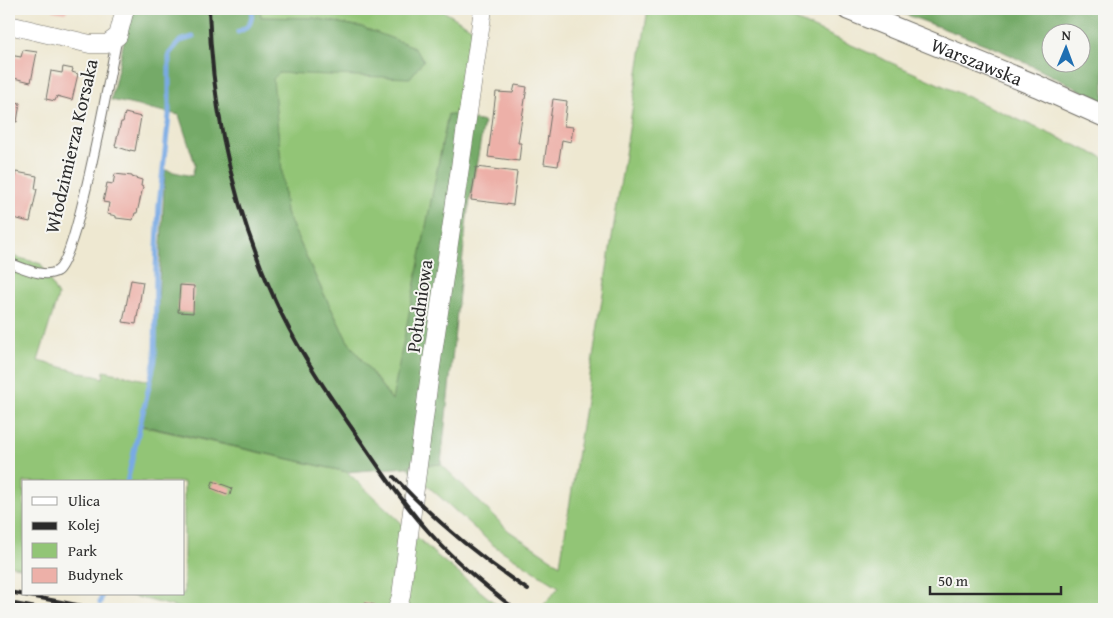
<svg xmlns="http://www.w3.org/2000/svg" width="1113" height="618" font-family="'Gentium Book Plus',serif">
  <style>
    .green { fill: #92c576; stroke: #5e7850 }
    .forest { fill: #75aa67; stroke: #506a49; fill-rule: evenodd }
    .lines { fill: none; stroke-linecap: round; stroke-linejoin: round }
    .stream { stroke: #79aae4; stroke-width: 5 }
    .building { fill: #edb0a8 }
    .service-casing { stroke: #6f6d65; stroke-width: 11 }
    .minor-casing { stroke: #6f6d65; stroke-width: 19 }
    .tertiary-casing { stroke: #6f6d65; stroke-width: 23 }
    .service { stroke: #fff; stroke-width: 9 }
    .minor { stroke: #fff; stroke-width: 18 }
    .tertiary { stroke: #fff; stroke-width: 21 }
    .rail { stroke: #2b2b2b; stroke-width: 4 }
    .labels { text-anchor: middle; stroke-width: 4; stroke-linejoin: round; paint-order: stroke }
    .street-label { font-size: 19px; fill: #2b2b2b; stroke: #f6f6f2 }
  </style>
  <rect width="100%" height="100%" fill="#f6f6f2"/>
  <filter id="ink" filterUnits="userSpaceOnUse"><feTurbulence type="fractalNoise" baseFrequency=".02" numOctaves="2"/><feDisplacementMap in="SourceGraphic" scale="10" xChannelSelector="R" yChannelSelector="G"/><feConvolveMatrix kernelMatrix="1 2 1 2 8 2 1 2 1" color-interpolation-filters="sRGB"/></filter>
  <filter id="wash" filterUnits="userSpaceOnUse"><feTurbulence type="fractalNoise" baseFrequency=".0096" numOctaves="4" result="noise"/><feDisplacementMap in="SourceGraphic" scale="20" xChannelSelector="R" yChannelSelector="G"/><feGaussianBlur stdDeviation="1.12" result="paint"/><feColorMatrix in="noise" values="0 0 0 0 0 0 0 0 0 0 0 0 0 0 0 0 0 1.4 0 .05"/><feComposite in="paint" operator="in"/></filter>
  <g filter="url(#wash)">
    <rect width="100%" height="100%" fill="#eee8d1"/>
    <g class="green">
      <polygon points="260,9 440,9 473,29 461,117 448,114 393,401 347,340 317,280 286,212 272,78 279,73 362,27 313,18 261,17"/>
      <polygon points="648,9 771,9 1104,158 1104,609 540,609 559,587 493,545 407,467 441,464 509,531 560,565"/>
      <polygon points="9,255 41,264 58,296 38,361 103,378 104,371 150,381 140,426 347,472 435,554 502,609 184,609 125,594 184,594 184,482 24,482 24,568 9,565"/>
    </g>
    <g class="forest">
      <polygon points="131,9 260,9 261,17 313,18 362,27 412,46 424,60 410,78 279,73 273,79 286,212 317,280 347,340 392,400 448,114 484,122 467,217 441,464 347,472 140,425 155,360 165,170 192,176 195,164 179,115 111,100"/>
      <path d="M891 9H1104V102L998 49ZM1050 32H1080V62H1050Z"/>
    </g>
    <g class="lines">
      <g class="stream">
        <path d="M238 32C251 26 251 23 253 9"/>
        <polyline points="127,482 155,360 156,270 159,205 169,115 169,54 180,41 193,37"/>
        <polyline points="100,603 102,594"/>
      </g>
    </g>
    <g id="blocks">
      <g class="building">
        <polygon points="54,9 67,9 66,13 53,11"/>
        <polygon points="23,50 37,52 31,82 9,77 9,55 21,57"/>
        <polygon points="63,67 73,69 72,72 78,74 72,100 57,96 55,101 46,99 51,71 62,73"/>
        <polygon points="515,85 527,87 518,143 521,143 519,161 488,157 496,92 513,93"/>
        <polygon points="553,99 567,101 564,126 573,127 571,142 562,140 558,166 544,164"/>
        <polygon points="9,100 20,103 17,122 9,120"/>
        <polygon points="125,113 141,117 135,151 130,150 130,151 115,146 121,122 123,122"/>
        <polygon points="476,167 517,172 513,205 471,200"/>
        <polygon points="16,172 37,176 35,189 37,189 30,222 9,217 9,199"/>
        <polygon points="115,174 132,176 132,177 142,180 141,186 143,187 137,213 135,213 133,220 116,218 116,216 107,214 109,203 103,202 107,183 113,184"/>
        <polygon points="131,280 143,282 136,324 123,322"/>
        <polygon points="180,285 194,286 193,313 178,312"/>
        <polygon points="213,481 232,488 230,495 211,488"/>
        <polygon points="364,603 375,605 374,609 363,609"/>
      </g>
    </g>
  </g>
  <g filter="url(#ink)">
    <use href="#blocks" fill-opacity="0" stroke="#6f6d65" stroke-width="1"/>
    <g class="lines">
      <g class="service-casing">
        <path id="service" d="M9 263C22 267 44 279 57 271 77 260 110 72 117 39"/>
      </g>
      <g class="minor-casing">
        <g id="minor">
          <polyline points="9,25 90,44 107,44 118,36 125,9"/>
          <polyline points="397,609 401,596 428,388 483,9"/>
        </g>
      </g>
      <g class="tertiary-casing">
        <g id="tertiary">
          <path id="s1" d="M848 9 1037 86 1104 116"/>
        </g>
      </g>
      <use href="#service" class="service"/>
      <use href="#minor" class="minor"/>
      <use href="#tertiary" class="tertiary"/>
      <g class="rail">
        <path d="M209 9C212 115 236 219 282 315 303 358 331 398 358 437 380 469 402 502 428 531 454 560 484 586 515 609"/>
        <path d="M394 477C434 520 479 557 528 590"/>
        <polyline points="9,592 98,609"/>
        <polyline points="9,603 42,609"/>
      </g>
    </g>
  </g>
  <g class="labels">
    <g class="street-label">
      <text dy="7" stroke="none"><textPath href="#s1" startOffset="139">Warszawska</textPath></text>
      <text transform="translate(71 146) rotate(-77)" y="7">Włodzimierza Korsaka</text>
      <text transform="translate(419 306) rotate(-82)" y="7">Południowa</text>
    </g>
  </g>
  <rect width="1113" height="618" fill="none" stroke="#f6f6f2" stroke-width="30"/>
  <rect x="22" y="480" width="162" height="115" fill="#f6f6f2" stroke="#a5a5a2"/>
  <rect x="32" y="497" width="25" height="8" fill="#ffffff" stroke="#a5a5a2"/>
  <text x="68" y="506" font-size="15" fill="#2b2b2b">Ulica</text>
  <rect x="32" y="522" width="25" height="8" fill="#2b2b2b" stroke="#a5a5a2"/>
  <text x="68" y="530" font-size="15" fill="#2b2b2b">Kolej</text>
  <rect x="32" y="543" width="25" height="15" fill="#92c576" stroke="#a5a5a2"/>
  <text x="68" y="556" font-size="15" fill="#2b2b2b">Park</text>
  <rect x="32" y="568" width="25" height="15" fill="#edb0a8" stroke="#a5a5a2"/>
  <text x="68" y="580" font-size="15" fill="#2b2b2b">Budynek</text>
  <g transform="translate(1066 48) rotate(1)"><circle r="24" fill="#f6f6f2" stroke="#a5a5a2"/>
  <path d="M0-4L9 19L0 12L-9 19Z" fill="#1f6fb2"/>
  <text y="-8" font-size="14" font-weight="bold" text-anchor="middle" fill="#2b2b2b">N</text>
  </g>
  <path d="M930 586v8h131v-8" fill="none" stroke="#2b2b2b" stroke-width="2.5"/>
  <text x="938" y="586" font-size="15" fill="#2b2b2b" stroke="#f6f6f2" stroke-width="4" paint-order="stroke">50 m</text>
</svg>
